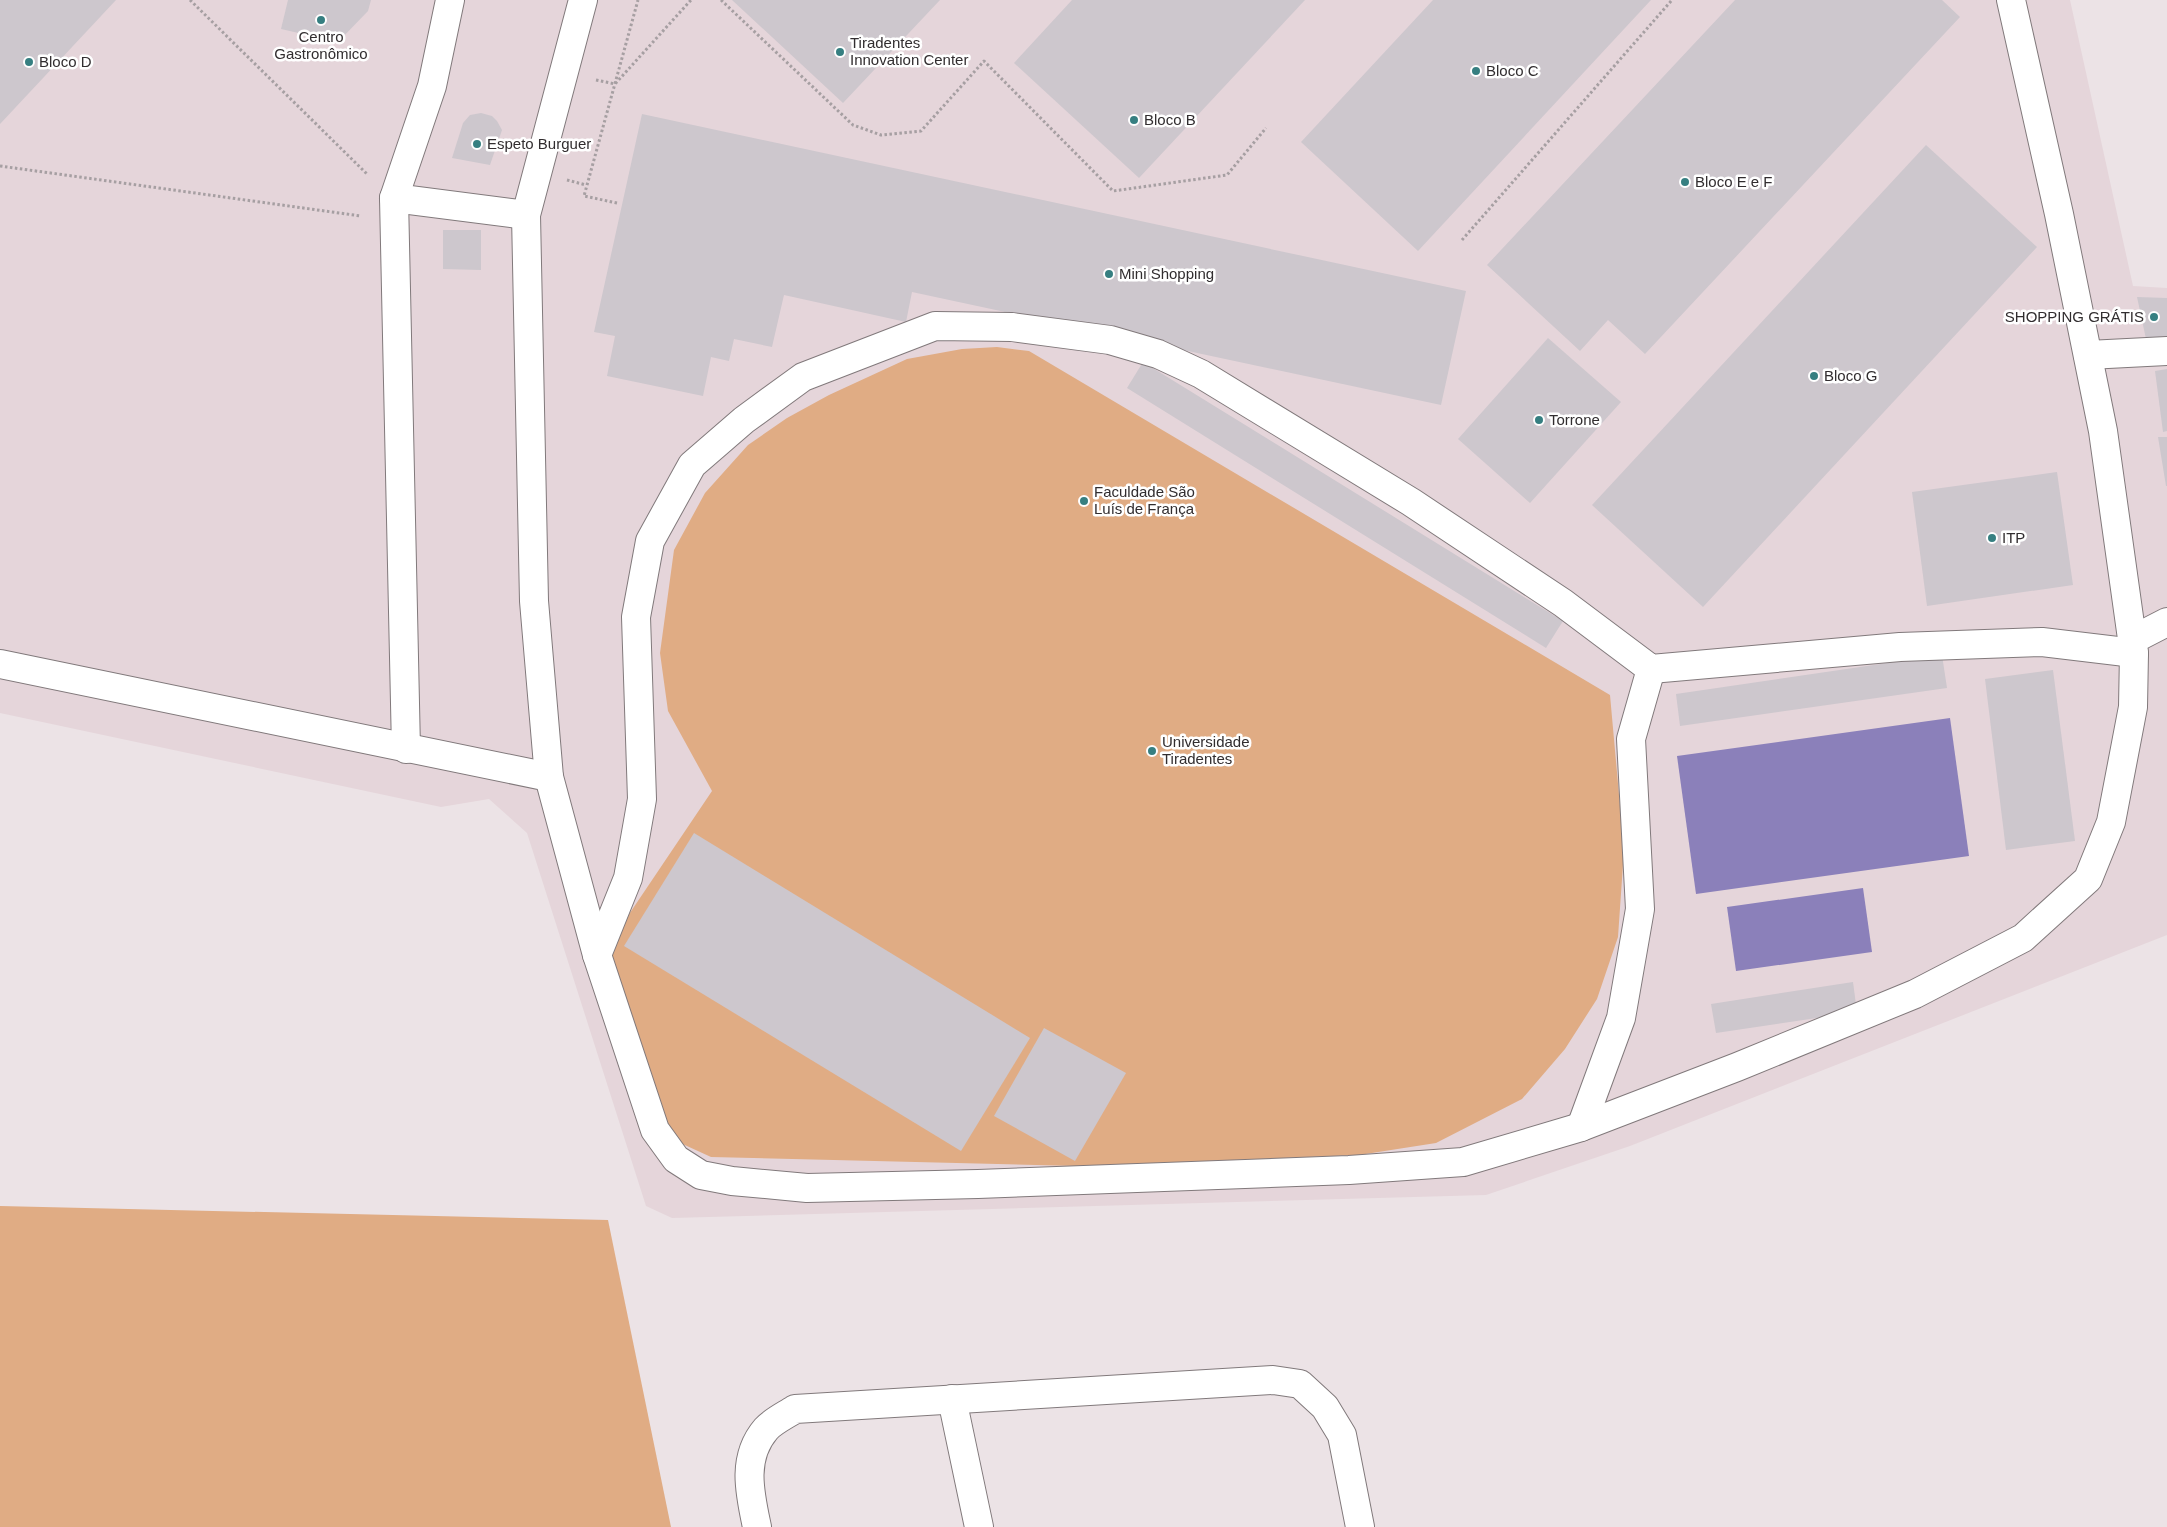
<svg xmlns="http://www.w3.org/2000/svg" width="2167" height="1527" font-family="Helvetica,sans-serif">
  <style>
    .built { fill: #e5d5da }
    .green { fill: #e0ac84 }
    .water { fill: #8b80ba }
    .building { fill: #cdc7cd }
    .lines { fill: none; stroke-linecap: round; stroke-linejoin: round }
    .minor-casing { stroke: #81797b; stroke-width: 30 }
    .path { stroke: #a69fa2; stroke-width: 3; stroke-dasharray: 2.5 2.5; stroke-linecap: butt }
    .minor { stroke: #fff; stroke-width: 28 }
    .poi-dot { fill: #367f81; stroke: #fff; stroke-width: 2 }
    .labels { text-anchor: middle; stroke-width: 5; stroke-linejoin: round; paint-order: stroke }
    .poi-label { font-size: 15px; fill: #312d2f; stroke: #fff; text-anchor: start }
  </style>
  <rect width="100%" height="100%" fill="#ece3e6"/>
  <polygon class="built" points="0,0 2070,0 2133,286 2167,288 2167,935 1630,1146 1486,1195 672,1218 646,1206 527,833 489,799 441,807 0,713"/>
  <g class="green">
    <polygon points="997,347 1029,351 1610,695 1624,850 1618,937 1597,999 1565,1049 1522,1099 1436,1143 1359,1155 1076,1166 711,1157 676,1141 655,1099 609,944 712,791 668,711 660,653 674,550 705,493 748,445 787,418 829,395 907,359 962,349"/>
    <polygon points="0,1206 608,1220 671,1527 0,1527"/>
  </g>
  <g class="water">
    <polygon points="1950,718 1969,856 1696,894 1677,756"/>
    <polygon points="1863,888 1872,952 1736,971 1727,907"/>
  </g>
  <g class="building">
    <polygon points="0,0 116,0 0,124"/>
    <polygon points="288,0 371,0 368,11 338,42 281,29"/>
    <polygon points="732,0 940,0 843,103"/>
    <polygon points="1072,0 1305,0 1139,178 1014,63"/>
    <polygon points="1433,0 1651,0 1418,251 1301,142"/>
    <polygon points="1735,0 1942,0 1960,17 1645,354 1608,320 1580,351 1487,265"/>
    <polygon points="481,113 492,116 497,121 502,130 490,165 452,158 463,123 470,115"/>
    <polygon points="642,114 1466,291 1441,405 912,292 906,322 784,295 772,347 734,339 729,361 711,357 703,396 607,376 615,336 594,332"/>
    <polygon points="1926,145 2037,247 1703,607 1592,505"/>
    <polygon points="443,230 481,230 481,270 443,269"/>
    <polygon points="2137,297 2167,298 2167,336 2146,339"/>
    <polygon points="1548,338 1621,402 1530,503 1458,439"/>
    <polygon points="1143,362 1563,621 1546,648 1127,388"/>
    <polygon points="2167,369 2167,431 2163,432 2155,371"/>
    <polygon points="2158,437 2167,437 2167,486 2166,486"/>
    <polygon points="2057,472 2073,585 1927,606 1912,492"/>
    <polygon points="1942,655 1947,688 1680,726 1676,694"/>
    <polygon points="2053,670 2075,841 2006,850 1985,679"/>
    <polygon points="694,833 1030,1038 961,1151 624,946"/>
    <polygon points="1853,982 1857,1012 1716,1033 1711,1004"/>
    <polygon points="1044,1028 1126,1073 1075,1161 994,1116"/>
  </g>
  <g class="lines">
    <g class="minor-casing">
      <g id="minor">
        <polyline points="394,198 526,215"/>
        <polyline points="2088,355 2167,351"/>
        <polyline points="2132,640 2167,622"/>
        <polyline points="0,664 549,777 597,955 655,1130 676,1159 701,1175 732,1181 807,1188 978,1184 1349,1170 1463,1162 1581,1127 1737,1067 1915,994 2023,938 2088,879 2111,822 2133,707 2134,653 2103,431 2059,214 2011,0"/>
        <polyline points="406,749 394,198 432,86 450,0"/>
        <polyline points="549,777 534,601 526,215 583,0"/>
        <polyline points="597,955 628,878 642,799 636,617 650,541 692,465 744,420 803,377 935,326 1012,327 1110,340 1158,354 1201,374 1411,502 1563,603 1651,669 1900,647 2042,642 2134,653"/>
        <polyline points="1581,1127 1621,1018 1640,909 1631,739 1651,669"/>
        <polyline points="952,1399 979,1527"/>
        <path d="M757 1527C750 1494 741 1458 766 1429 773 1421 786 1415 795 1409L1273 1380 1300 1384 1325 1407 1342 1435 1360 1527"/>
      </g>
    </g>
    <g class="path">
      <polyline points="190,0 368,175"/>
      <polyline points="721,0 853,125 881,135 921,131 984,61 1113,191 1227,175 1266,128"/>
      <polyline points="596,80 615,84 691,0"/>
      <polyline points="0,166 361,216"/>
      <polyline points="567,180 586,185"/>
      <polyline points="617,203 584,196 638,0"/>
      <polyline points="1462,240 1672,0"/>
    </g>
    <use href="#minor" class="minor"/>
  </g>
  <g class="poi-dot">
    <circle cx="321" cy="20" r="5"/>
    <circle cx="840" cy="52" r="5"/>
    <circle cx="29" cy="62" r="5"/>
    <circle cx="1476" cy="71" r="5"/>
    <circle cx="1134" cy="120" r="5"/>
    <circle cx="477" cy="144" r="5"/>
    <circle cx="1685" cy="182" r="5"/>
    <circle cx="1109" cy="274" r="5"/>
    <circle cx="2154" cy="317" r="5"/>
    <circle cx="1814" cy="376" r="5"/>
    <circle cx="1539" cy="420" r="5"/>
    <circle cx="1084" cy="501" r="5"/>
    <circle cx="1992" cy="538" r="5"/>
    <circle cx="1152" cy="751" r="5"/>
  </g>
  <g class="labels">
    <g class="poi-label">
      <text x="321" y="42" text-anchor="middle">Centro<tspan x="321" dy="17">Gastronômico</tspan></text>
      <text x="850" y="48">Tiradentes<tspan x="850" dy="17">Innovation Center</tspan></text>
      <text x="39" y="67">Bloco D</text>
      <text x="1486" y="76">Bloco C</text>
      <text x="1144" y="125">Bloco B</text>
      <text x="487" y="149">Espeto Burguer</text>
      <text x="1695" y="187">Bloco E e F</text>
      <text x="1119" y="279">Mini Shopping</text>
      <text x="2144" y="322" text-anchor="end">SHOPPING GRÁTIS</text>
      <text x="1824" y="381">Bloco G</text>
      <text x="1549" y="425">Torrone</text>
      <text x="1094" y="497">Faculdade São<tspan x="1094" dy="17">Luís de França</tspan></text>
      <text x="2002" y="543">ITP</text>
      <text x="1162" y="747">Universidade<tspan x="1162" dy="17">Tiradentes</tspan></text>
    </g>
  </g>
</svg>
